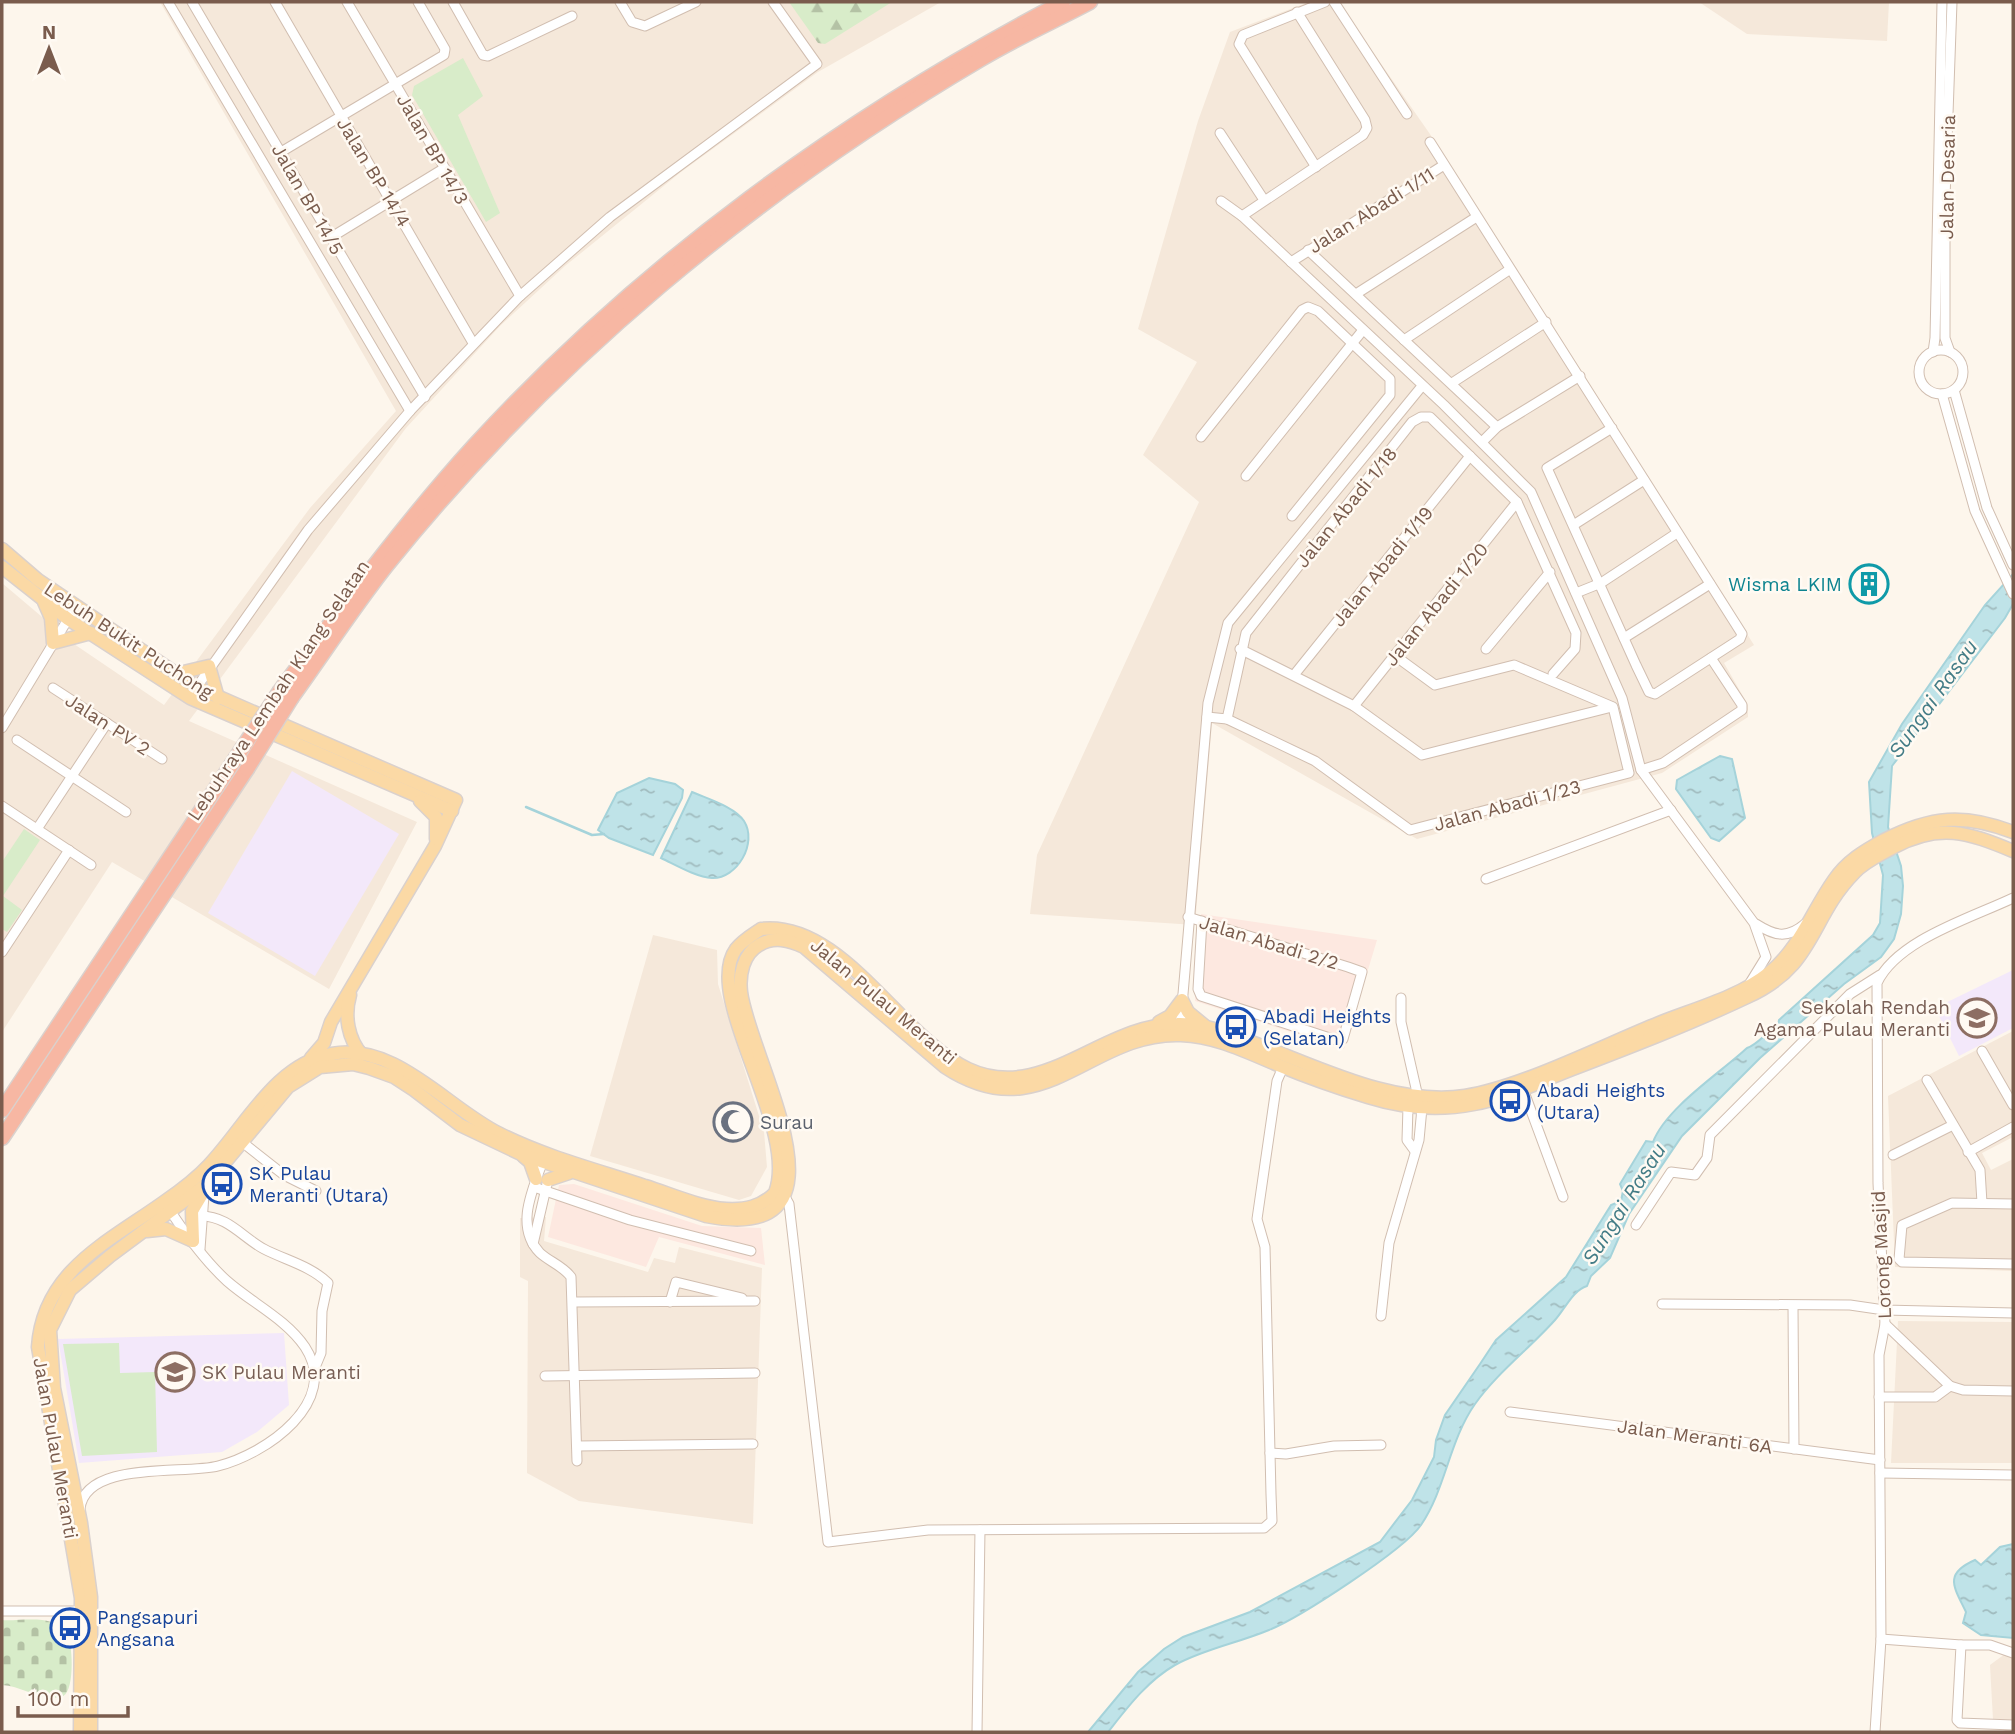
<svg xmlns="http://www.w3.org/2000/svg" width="2015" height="1734" font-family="'Work Sans',sans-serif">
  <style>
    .residential { fill: #f5e8da }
    .commercial { fill: #fde8e0 }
    .education { fill: #f3e8fa }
    .forest { fill: url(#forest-firs) }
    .cemetery { fill: url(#cemetery-stones) }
    .park { fill: #d8ecc9 }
    .water { fill: url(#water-ripples); stroke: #a5d3da; stroke-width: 2 }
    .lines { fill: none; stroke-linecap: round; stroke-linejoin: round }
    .stream { stroke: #a5d3da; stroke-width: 2.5 }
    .minor-casing { stroke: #d1beb0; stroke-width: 11 }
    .major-casing { stroke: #dad1cd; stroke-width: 15 }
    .highway-casing { stroke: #dad1cd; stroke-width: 17 }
    .minor { stroke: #fff; stroke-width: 9 }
    .major { stroke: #fbd9a5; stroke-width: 12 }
    .highway { stroke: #f7b7a3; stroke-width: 14 }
    .highway-bridge-casing { stroke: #dad1cd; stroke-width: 17; stroke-linecap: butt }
    .highway-bridge { stroke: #f7b7a3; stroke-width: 14 }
    .labels { text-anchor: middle; stroke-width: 5; stroke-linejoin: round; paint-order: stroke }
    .street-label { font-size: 19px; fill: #7a5c4d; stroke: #fffaf3 }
    .culture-label { font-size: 19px; fill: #0d838f; stroke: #fffaf3; text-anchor: end }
    .education-label { font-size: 19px; fill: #785e54; stroke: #fffaf3; text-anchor: end }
    .transit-label { font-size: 19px; fill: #164399; stroke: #fffaf3; text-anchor: start }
    .worship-label { font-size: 19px; fill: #5b616d; stroke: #fffaf3; text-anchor: start }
    .water-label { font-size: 21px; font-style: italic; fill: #437c86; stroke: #fffaf3 }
  </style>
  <defs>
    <pattern id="forest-firs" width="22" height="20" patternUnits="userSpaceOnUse" patternTransform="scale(1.75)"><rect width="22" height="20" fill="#d8ecc9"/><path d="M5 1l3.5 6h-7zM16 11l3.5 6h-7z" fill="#b4c2a5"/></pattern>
    <pattern id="cemetery-stones" width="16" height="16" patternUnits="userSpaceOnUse" patternTransform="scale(1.75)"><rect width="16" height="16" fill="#d8ecc9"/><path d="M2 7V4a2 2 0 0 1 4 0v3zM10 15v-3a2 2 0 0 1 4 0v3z" fill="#b4c2a5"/></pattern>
    <pattern id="water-ripples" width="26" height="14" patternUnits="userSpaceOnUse" patternTransform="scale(1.75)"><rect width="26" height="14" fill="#bfe3e8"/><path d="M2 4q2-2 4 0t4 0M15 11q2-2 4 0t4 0" fill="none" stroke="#a0bbbe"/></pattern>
  </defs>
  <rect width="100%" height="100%" fill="#fdf6ec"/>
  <g class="residential">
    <polygon points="160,2 941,2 818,72 681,172 565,266 501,325 406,428 189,721 417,822 329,989 112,862 2,1032 2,583 74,644 164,705 310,508 396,411"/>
    <polygon points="1309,2 1338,2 1432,137 1482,224 1548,318 1754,645 1724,663 1748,705 1748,717 1662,773 1417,839 1212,723 1195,925 1030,914 1037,855 1199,502 1143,455 1197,362 1138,329 1198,121 1230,32"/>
    <polygon points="1699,2 1889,2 1887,41 1747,34"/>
    <polygon points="653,935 717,950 718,984 764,1132 767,1167 751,1196 739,1200 590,1156"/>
    <polygon points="2013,1031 2013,1137 1982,1153 1991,1170 2013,1159 2013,1271 1895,1267 1888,1096"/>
    <polygon points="546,1217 544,1241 648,1272 654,1258 675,1263 679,1247 762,1268 753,1524 579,1501 527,1473 528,1281 520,1277 520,1218"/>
    <polygon points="1898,1321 2013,1322 2013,1463 1891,1463"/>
    <polygon points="2013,1648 2013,1732 2006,1732 1993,1720 1990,1665"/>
  </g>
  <g class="commercial">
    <polygon points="1201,914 1377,940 1344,1049 1195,1001"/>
    <polygon points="574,1184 702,1226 761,1228 765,1265 659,1237 646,1267 548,1237 559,1185"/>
  </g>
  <g class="education">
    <polygon points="292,771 399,834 315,976 208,913"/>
    <polygon points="2013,970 2013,1028 1959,1056 1935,1008"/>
    <polygon points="284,1333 289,1405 257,1432 222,1452 79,1463 58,1339"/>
  </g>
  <polygon class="forest" points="789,2 892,2 825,44 818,43"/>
  <path class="cemetery" d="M2 1620C16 1621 38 1617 51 1622 57 1625 65 1631 68 1637 73 1647 75 1695 61 1697 42 1701 21 1686 2 1685Z"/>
  <g class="park">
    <polygon points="463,58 483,96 458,115 500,213 486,222 412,95 414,86"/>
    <polygon points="24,829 40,840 3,896 22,910 7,932 2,929 2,862"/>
    <polygon points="119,1343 120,1373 155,1372 157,1452 82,1456 63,1344"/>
  </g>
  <g class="water">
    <path d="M2013 574V604L2005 618 1892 766 1888 827 1901 866 1903 886 1901 914 1894 939 1881 957 1844 984 1760 1058 1682 1136 1629 1214 1610 1258 1591 1276 1587 1286C1573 1290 1565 1309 1555 1320 1530 1348 1497 1373 1475 1404 1449 1441 1446 1488 1421 1525 1404 1550 1299 1618 1269 1630 1238 1643 1204 1649 1175 1665 1147 1681 1127 1708 1108 1732H1088L1138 1672 1164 1649 1183 1637 1250 1612 1380 1542 1412 1500 1434 1457 1436 1440 1445 1415 1480 1364 1496 1340 1566 1277 1611 1205 1621 1201 1623 1191 1620 1184 1646 1141 1653 1142C1666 1108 1720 1073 1747 1048 1760 1043 1765 1032 1778 1026L1779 1020 1873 935 1880 923 1883 875 1872 833 1869 782 1902 724 1985 605Z"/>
    <polygon points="1720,756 1732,759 1745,818 1719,841 1711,838 1676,789 1677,780"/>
    <polygon points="649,778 675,784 683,790 682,798 653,855 609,838 598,830 617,793"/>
    <path d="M692 792C708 799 735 807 744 821 758 843 737 879 712 878 696 877 676 865 661 858Z"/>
    <path d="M2013 1544V1638L1981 1635 1963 1623 1966 1612C1954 1587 1943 1574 1975 1560L1981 1565 2000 1547Z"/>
  </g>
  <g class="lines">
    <polyline class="stream" points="526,807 592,835 604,834"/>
    <g class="minor-casing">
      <g id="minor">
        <polyline points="168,2 410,411 520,296 610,217 817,64 773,2"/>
        <polyline points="192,2 425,397"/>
        <polyline points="275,2 473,343"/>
        <polyline points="347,2 520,296"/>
        <polyline points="453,2 483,55 488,56 572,16"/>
        <polyline points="620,2 632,22 645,26 696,2"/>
        <polyline points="1334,2 1407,114"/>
        <polyline points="1220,133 1264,200"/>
        <polyline points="1430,142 1742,634 1740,639 1655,694 1649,692 1636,665 1547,468 1612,428"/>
        <polyline points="281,152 444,55 445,49 418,2"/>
        <polyline points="1316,167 1239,44 1243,35 1325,2"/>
        <polyline points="1221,201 1242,216 1444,405 1531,492 1622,698 1641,770 1754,923 1766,957 1750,983"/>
        <polyline points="1242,216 1363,135 1367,128 1365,120 1297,12"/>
        <polyline points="330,238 443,169"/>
        <polyline points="1308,250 1497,427"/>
        <polyline points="1291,262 1444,165"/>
        <polyline points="1356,294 1475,218"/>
        <polyline points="1404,340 1509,270"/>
        <circle cx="1941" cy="372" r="22"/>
        <polyline points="1933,352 1935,338 1942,2"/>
        <polyline points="1950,352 1945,338 1945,198 1952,2"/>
        <polyline points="1452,383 1546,322"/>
        <polyline points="1954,390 1987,508 2013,565"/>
        <polyline points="1942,394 1975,511 2013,594"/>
        <polyline points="1201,437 1302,310 1308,307 1318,311 1390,379 1390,395 1292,516"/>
        <polyline points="1483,441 1497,427 1580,376"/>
        <polyline points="1246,476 1363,330"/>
        <polyline points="1575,524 1644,480"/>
        <polyline points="1576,593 1601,583 1677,533"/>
        <polyline points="1624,638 1710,584"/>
        <polyline points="1240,649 1354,706 1422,755 1612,707"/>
        <polyline points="1486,649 1550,572"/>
        <polyline points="1294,675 1470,456"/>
        <polyline points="53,688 162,759"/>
        <polyline points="194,691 308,530 410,411"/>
        <polyline points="1354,706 1517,502"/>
        <polyline points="1207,717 1227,719 1315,761 1410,830 1629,773 1613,707 1514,665 1435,685 1394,655"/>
        <polyline points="1227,719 1246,633 1412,422 1421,417 1430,417 1517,502 1576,633 1575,649 1553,674"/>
        <polyline points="2,728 76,606"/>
        <polyline points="17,740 126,812"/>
        <polyline points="1641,770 1663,763 1742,710 1742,705 1711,658"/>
        <polyline points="2,806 91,865"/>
        <polyline points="37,829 107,723"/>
        <polyline points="1486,879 1671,810"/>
        <polyline points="1188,917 1348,967 1362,972 1343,1039 1339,1041 1201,996 1198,989 1202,921"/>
        <path d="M1756 924C1775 936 1787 939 1805 924"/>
        <polyline points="2,952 69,850"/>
        <polyline points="1401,998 1401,1022 1418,1097"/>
        <polyline points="1180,1029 1208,703 1228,623 1422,386"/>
        <polyline points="1982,1051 2013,1105"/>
        <polyline points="1927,1080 1980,1170 1982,1203"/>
        <polyline points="1523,1089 1563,1197"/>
        <polyline points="1408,1107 1407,1140 1415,1151"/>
        <polyline points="242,1142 284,1175 316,1191"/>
        <polyline points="1968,1152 2013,1127"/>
        <polyline points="1893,1155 1953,1125"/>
        <path d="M544 1158C533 1189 514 1226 540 1253 550 1262 563 1266 571 1277L577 1461"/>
        <polyline points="534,1187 630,1220 751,1251"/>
        <polyline points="784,1195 789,1204 828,1542 928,1530 1264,1528 1272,1521 1271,1494 1265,1247 1257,1219 1277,1081 1283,1067"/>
        <polyline points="2013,1204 1952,1203 1902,1225 1899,1259 1902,1262 2013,1264"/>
        <path d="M201 1216C228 1216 243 1238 264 1249 285 1260 311 1266 328 1283L322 1311 321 1353 314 1370"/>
        <polyline points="1636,1225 1671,1172 1695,1175 1707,1158 1710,1135 1850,994 1880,975"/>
        <polyline points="533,1244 547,1184"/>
        <polyline points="200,1249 204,1195"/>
        <polyline points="573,1302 755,1301"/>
        <polyline points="670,1302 676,1282 742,1298"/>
        <polyline points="1662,1304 1850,1305 1884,1310 2013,1313"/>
        <polyline points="1793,1306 1794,1449"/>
        <polyline points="1381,1316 1389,1243 1419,1140 1422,1108"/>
        <polyline points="1885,1324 1950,1386 1963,1390 2013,1391"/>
        <polyline points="545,1376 755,1373"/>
        <polyline points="1879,1397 1935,1397 1950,1386"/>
        <polyline points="1510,1412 1880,1460"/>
        <polyline points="577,1446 753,1444"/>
        <polyline points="1270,1453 1286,1454 1334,1446 1381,1445"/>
        <polyline points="1880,1473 2013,1475"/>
        <path d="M80 1509C85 1460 185 1475 218 1466 266 1454 341 1402 305 1347 286 1319 252 1303 227 1281 205 1261 184 1232 167 1206"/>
        <polyline points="2,1611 81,1611"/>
        <polyline points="1881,1639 1961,1645 1957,1720 1960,1723 2013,1725"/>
        <polyline points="1961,1645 1990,1645 2013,1653"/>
        <polyline points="977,1732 980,1530"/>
        <path d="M1875 1732 1881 1639 1879 1355 1885 1324 1878 1183 1877 983C1897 940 1971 918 2013 898"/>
      </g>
    </g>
    <g class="major-casing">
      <g id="major">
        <polyline points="2,549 38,580 196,687 456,800 435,846 331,1022 324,1043 311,1058"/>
        <polyline points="2,567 68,619 190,698 452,811"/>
        <polyline points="44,602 51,618 53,643 91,633"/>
        <polyline points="175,674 209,666 218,698"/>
        <polyline points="420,801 436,817 436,839"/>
        <path d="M350 995C344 1016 348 1039 362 1055"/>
        <polyline points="1159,1022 1170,1016 1182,1000 1188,1012 1205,1026"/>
        <polyline points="523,1156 530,1162 536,1179"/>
        <polyline points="548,1180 569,1173"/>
        <polyline points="147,1231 166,1229 193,1241"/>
        <polyline points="193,1241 192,1211 204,1191"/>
        <path d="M80 1732 81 1598 38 1347C43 1271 108 1242 164 1202 180 1191 196 1179 209 1165 246 1126 275 1064 332 1054 396 1042 448 1109 500 1134 546 1157 597 1170 645 1186 671 1194 699 1207 726 1209 745 1210 761 1207 775 1193 800 1128 701 997 736 949 742 941 752 935 761 929 842 920 900 1037 968 1069 1043 1104 1102 1024 1177 1024 1205 1023 1234 1035 1259 1045 1323 1069 1395 1106 1465 1096 1522 1087 1604 1045 1659 1023 1694 1009 1739 997 1769 973 1800 948 1812 911 1834 880 1847 861 1864 851 1884 840 1931 816 1964 813 2013 832"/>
        <path d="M91 1732V1597L81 1523 54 1388 50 1330 70 1290 110 1256 207 1184 288 1087 320 1067 353 1064 369 1068 394 1077 414 1090 460 1125 523 1155 706 1216C864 1247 749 1059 741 992 739 975 743 954 759 945 774 936 789 940 804 947L945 1067C1043 1132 1090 1031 1181 1035 1215 1036 1247 1052 1278 1065 1307 1077 1338 1088 1368 1097 1403 1108 1438 1111 1474 1104 1507 1098 1539 1082 1570 1070 1630 1047 1690 1024 1747 997 1816 966 1809 919 1854 873 1865 861 1880 855 1894 847 1940 823 1967 832 2013 851"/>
      </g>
    </g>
    <g class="highway-casing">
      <g id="highway">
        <path d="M280 691C342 608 404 523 474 446 641 264 845 116 1063 2"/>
        <path d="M292 697C323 654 353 608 386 566 550 362 755 192 981 59 1016 38 1054 21 1090 2"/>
        <polyline points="2,1110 234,761"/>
        <polyline points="2,1138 247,769"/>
      </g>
    </g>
    <use href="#minor" class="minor"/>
    <use href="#major" class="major"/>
    <use href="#highway" class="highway"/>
    <g class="highway-bridge-casing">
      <g id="highway-bridge">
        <polyline points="234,761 280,691"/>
        <polyline points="247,769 292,697"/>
      </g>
    </g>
    <use href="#highway-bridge" class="highway-bridge"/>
  </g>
  <defs>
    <g id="building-ring" transform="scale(2.0125)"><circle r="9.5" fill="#fffaf3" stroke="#0f9aa8" stroke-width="1.5"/><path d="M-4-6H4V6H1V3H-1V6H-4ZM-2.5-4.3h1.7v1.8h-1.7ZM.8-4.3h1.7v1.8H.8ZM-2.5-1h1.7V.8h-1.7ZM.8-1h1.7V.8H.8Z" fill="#0f9aa8"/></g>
    <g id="school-ring" transform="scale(2.0125)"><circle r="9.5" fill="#fffaf3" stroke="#8d6e63" stroke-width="1.5"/><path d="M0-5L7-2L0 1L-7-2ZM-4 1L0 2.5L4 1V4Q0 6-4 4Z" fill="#8d6e63"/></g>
    <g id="bus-ring" transform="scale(2.0125)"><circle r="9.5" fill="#fffaf3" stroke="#1a4fb4" stroke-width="1.5"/><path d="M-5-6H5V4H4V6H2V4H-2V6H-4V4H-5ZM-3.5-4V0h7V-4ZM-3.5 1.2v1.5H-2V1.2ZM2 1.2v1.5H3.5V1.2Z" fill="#1a4fb4"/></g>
    <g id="mosque-ring" transform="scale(2.0125)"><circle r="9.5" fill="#fffaf3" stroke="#6b7280" stroke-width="1.5"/><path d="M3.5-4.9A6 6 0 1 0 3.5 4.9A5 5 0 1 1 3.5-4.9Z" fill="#6b7280"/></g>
  </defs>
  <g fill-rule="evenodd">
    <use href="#building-ring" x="1869" y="584"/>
    <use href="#school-ring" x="1977" y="1018"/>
    <use href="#bus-ring" x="1236" y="1027"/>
    <use href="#bus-ring" x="1510" y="1101"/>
    <use href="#mosque-ring" x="733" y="1122"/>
    <use href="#bus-ring" x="222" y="1184"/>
    <use href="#school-ring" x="175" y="1372"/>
    <use href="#bus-ring" x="70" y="1628"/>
  </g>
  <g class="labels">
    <g class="street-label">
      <text transform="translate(433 149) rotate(60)" y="7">Jalan BP 14/3</text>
      <text transform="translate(374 172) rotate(59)" y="7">Jalan BP 14/4</text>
      <text transform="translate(1947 177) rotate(-89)" y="7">Jalan Desaria</text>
      <text transform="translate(308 199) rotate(60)" y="7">Jalan BP 14/5</text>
      <text transform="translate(1371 210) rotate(-32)" y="7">Jalan Abadi 1/11</text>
      <text transform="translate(1346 507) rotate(-51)" y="7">Jalan Abadi 1/18</text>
      <text transform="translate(1382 566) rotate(-51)" y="7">Jalan Abadi 1/19</text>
      <text transform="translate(1436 604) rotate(-51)" y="7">Jalan Abadi 1/20</text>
      <text transform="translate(129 640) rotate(33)" y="7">Lebuh Bukit Puchong</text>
      <text transform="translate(278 690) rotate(-56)" y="7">Lebuhraya Lembah Klang Selatan</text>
      <text transform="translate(108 724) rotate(33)" y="7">Jalan PV 2</text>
      <text transform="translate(1507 805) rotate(-15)" y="7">Jalan Abadi 1/23</text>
      <text transform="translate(1269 942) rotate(17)" y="7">Jalan Abadi 2/2</text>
      <text transform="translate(884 1001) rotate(40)" y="7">Jalan Pulau Meranti</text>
      <text transform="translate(1881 1255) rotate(-93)" y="7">Lorong Masjid</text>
      <text transform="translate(1695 1436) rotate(8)" y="7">Jalan Meranti 6A</text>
      <text transform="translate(56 1448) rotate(80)" y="7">Jalan Pulau Meranti</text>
    </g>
    <g class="culture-label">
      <text x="1842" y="591">Wisma LKIM</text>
    </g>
    <g class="education-label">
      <text x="1950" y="1014">Sekolah Rendah<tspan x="1950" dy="22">Agama Pulau Meranti</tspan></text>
      <text x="202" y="1379" text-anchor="start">SK Pulau Meranti</text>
    </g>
    <g class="transit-label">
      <text x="1263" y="1023">Abadi Heights<tspan x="1263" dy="22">(Selatan)</tspan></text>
      <text x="1537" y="1097">Abadi Heights<tspan x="1537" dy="22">(Utara)</tspan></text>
      <text x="249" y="1180">SK Pulau<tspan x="249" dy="22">Meranti (Utara)</tspan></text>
      <text x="97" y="1624">Pangsapuri<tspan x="97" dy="22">Angsana</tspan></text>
    </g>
    <g class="worship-label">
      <text x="760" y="1129">Surau</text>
    </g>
    <g class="water-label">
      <text transform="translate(1933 699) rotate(-55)" y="7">Sungai Rasau</text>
      <text transform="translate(1624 1204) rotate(-58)" y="7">Sungai Rasau</text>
    </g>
  </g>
  <rect width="2015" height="1734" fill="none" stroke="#7a5c4d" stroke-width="7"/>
  <g transform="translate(49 49)" stroke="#fffaf3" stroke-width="5" paint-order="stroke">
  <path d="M0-5L12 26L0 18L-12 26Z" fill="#7a5c4d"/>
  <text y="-10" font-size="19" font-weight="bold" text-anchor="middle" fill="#7a5c4d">N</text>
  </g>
  <path d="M18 1706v10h110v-10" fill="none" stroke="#7a5c4d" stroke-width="3.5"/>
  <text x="28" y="1706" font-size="21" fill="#7a5c4d" stroke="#fffaf3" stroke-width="5" paint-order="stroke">100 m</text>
</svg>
